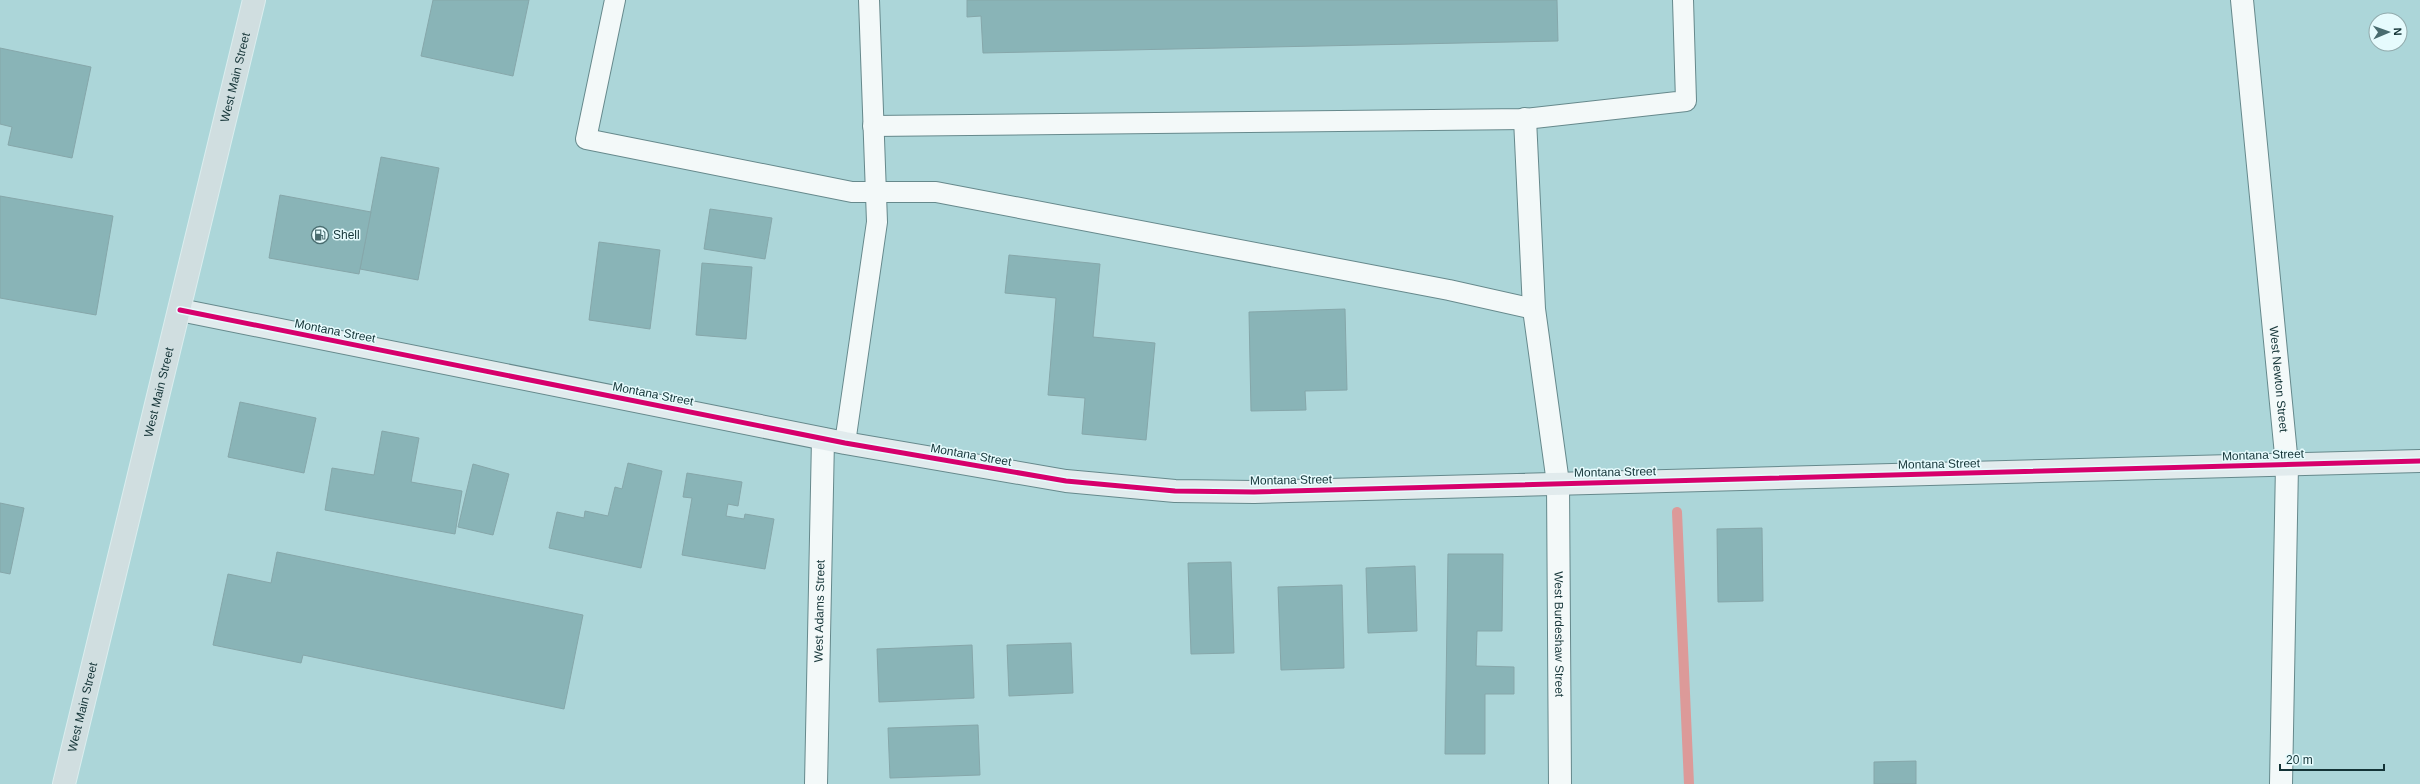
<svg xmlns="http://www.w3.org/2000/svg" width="2420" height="784" font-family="Arial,sans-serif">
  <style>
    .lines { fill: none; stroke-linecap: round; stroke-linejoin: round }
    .stream { stroke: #dc9a99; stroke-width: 10 }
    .building { fill: #89b4b7; stroke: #86a7aa }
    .lane-casing { stroke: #66898c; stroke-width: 22 }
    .street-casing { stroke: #66898c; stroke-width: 24 }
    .secondary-casing { stroke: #66898c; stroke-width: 24 }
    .primary-casing { stroke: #daedee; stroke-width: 24 }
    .lane { stroke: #f3f9f9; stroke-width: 20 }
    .street { stroke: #f3f9f9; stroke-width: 22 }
    .secondary { stroke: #e1ebed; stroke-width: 22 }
    .primary { stroke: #d0dee0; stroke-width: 22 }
    .cycleway-casing { stroke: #e6fbfd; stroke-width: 8 }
    .cycleway { stroke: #d6006c; stroke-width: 5 }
    .labels { text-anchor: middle; stroke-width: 3; stroke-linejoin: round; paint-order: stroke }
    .street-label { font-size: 12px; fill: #133336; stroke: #e6fbfd }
    .poi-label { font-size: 12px; fill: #133336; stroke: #e6fbfd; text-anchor: start }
  </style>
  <rect width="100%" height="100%" fill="#acd6d9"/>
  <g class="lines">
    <polyline class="stream" points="1677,512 1689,784"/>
  </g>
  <g class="building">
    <polygon points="433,0 529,0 513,76 421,56"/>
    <polygon points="967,0 1557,0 1558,41 983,53 981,16 967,17"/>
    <polygon points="0,48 91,67 72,158 8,145 12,127 0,124"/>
    <polygon points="381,157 439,168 418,280 360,269"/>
    <polygon points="280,195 371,212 359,274 269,258"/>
    <polygon points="0,196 113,216 96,315 0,298"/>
    <polygon points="710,209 772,218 765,259 704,249"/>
    <polygon points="599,242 660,250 650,329 589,320"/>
    <polygon points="1009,255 1100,264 1093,337 1155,343 1146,440 1082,434 1085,398 1048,395 1056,298 1005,293"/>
    <polygon points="702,263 752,267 746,339 696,335"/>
    <polygon points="1345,309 1347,390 1305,391 1306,410 1251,411 1249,312"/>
    <polygon points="240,402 316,418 304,473 228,457"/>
    <polygon points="382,431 419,438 411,482 462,491 455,534 325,510 332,468 374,475"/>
    <polygon points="628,463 662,471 641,568 549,548 557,512 584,518 585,511 608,516 615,487 622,489"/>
    <polygon points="473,464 509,474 493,535 458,527"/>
    <polygon points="687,473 742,482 738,506 728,504 726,516 744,519 745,514 774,519 765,569 682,555 692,498 683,497"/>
    <polygon points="0,503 24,508 10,574 0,572"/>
    <polygon points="1762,528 1763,601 1718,602 1717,529"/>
    <polygon points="277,552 583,615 564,709 303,655 301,663 213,645 228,574 271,583"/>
    <polygon points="1448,554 1503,554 1502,631 1477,631 1476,666 1514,667 1514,694 1485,694 1485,754 1445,754"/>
    <polygon points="1231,562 1234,653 1191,654 1188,563"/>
    <polygon points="1415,566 1417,631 1368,633 1366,568"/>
    <polygon points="1342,585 1344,668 1281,670 1278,587"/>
    <polygon points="1071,643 1073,693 1009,696 1007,645"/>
    <polygon points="972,645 974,698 879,702 877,649"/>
    <polygon points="978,725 980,775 890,778 888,728"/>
    <polygon points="1916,761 1916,784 1874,784 1874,762"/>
  </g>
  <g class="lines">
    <g class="lane-casing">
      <g id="lane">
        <polyline points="615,0 586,139 852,192 936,192 1449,290 1534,309"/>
        <polyline points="873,126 1525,119 1686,101 1683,0"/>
        <polyline points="845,443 877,222 869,0"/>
      </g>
    </g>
    <g class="street-casing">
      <g id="street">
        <path id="s1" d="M2242 0 2287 465 2281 784"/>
        <path id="s2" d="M1525 119 1534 309 1558 483 1560 784"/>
        <path id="s3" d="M816 784 823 439"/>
      </g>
    </g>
    <g class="secondary-casing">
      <polyline id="secondary" points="180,310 845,443 1066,481 1175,491 1254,492 2420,461"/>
    </g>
    <g class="primary-casing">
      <g id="primary">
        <path id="s4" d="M64 784 254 0"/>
      </g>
    </g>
    <use href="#lane" class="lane"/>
    <use href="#street" class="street"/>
    <use href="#secondary" class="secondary"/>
    <use href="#primary" class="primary"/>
    <g class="cycleway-casing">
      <polyline id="cycleway" points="180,310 845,443 1066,481 1175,491 1254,492 2420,461"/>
    </g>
    <use href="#cycleway" class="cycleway"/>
  </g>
  <defs>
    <g id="fuel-ring" transform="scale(0.9)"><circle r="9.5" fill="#e6fbfd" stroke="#496c6f" stroke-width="1.5"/><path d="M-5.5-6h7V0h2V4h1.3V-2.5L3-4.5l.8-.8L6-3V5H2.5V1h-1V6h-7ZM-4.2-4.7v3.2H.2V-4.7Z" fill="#496c6f"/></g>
  </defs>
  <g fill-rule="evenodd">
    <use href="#fuel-ring" x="320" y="235"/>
  </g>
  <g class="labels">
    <g class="street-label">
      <text dy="4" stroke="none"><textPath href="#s4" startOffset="727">West Main Street</textPath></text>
      <text transform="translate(335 331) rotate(11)" y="4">Montana Street</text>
      <text dy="4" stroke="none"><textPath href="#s1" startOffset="381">West Newton Street</textPath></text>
      <text dy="4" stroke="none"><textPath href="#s4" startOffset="403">West Main Street</textPath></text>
      <text transform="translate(653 394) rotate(11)" y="4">Montana Street</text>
      <text transform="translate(971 455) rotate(10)" y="4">Montana Street</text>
      <text transform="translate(2263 455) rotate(-2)" y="4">Montana Street</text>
      <text transform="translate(1939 464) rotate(-1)" y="4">Montana Street</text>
      <text transform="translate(1615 472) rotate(-1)" y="4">Montana Street</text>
      <text transform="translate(1291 480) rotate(-1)" y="4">Montana Street</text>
      <text dy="4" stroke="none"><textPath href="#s3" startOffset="173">West Adams Street</textPath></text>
      <text dy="4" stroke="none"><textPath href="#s2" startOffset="517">West Burdeshaw Street</textPath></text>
      <text dy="4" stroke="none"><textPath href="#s4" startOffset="79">West Main Street</textPath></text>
    </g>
    <g class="poi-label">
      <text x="333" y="239">Shell</text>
    </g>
  </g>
  <g transform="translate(2388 32) rotate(88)"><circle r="19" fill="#e6fbfd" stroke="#92abad"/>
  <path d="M0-3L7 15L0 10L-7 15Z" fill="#496c6f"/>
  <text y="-6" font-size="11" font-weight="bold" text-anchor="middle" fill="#133336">N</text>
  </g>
  <path d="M2280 764v6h104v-6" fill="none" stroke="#133336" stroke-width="2"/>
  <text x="2286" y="764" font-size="12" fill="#133336" stroke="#e6fbfd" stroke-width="3" paint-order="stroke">20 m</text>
</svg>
